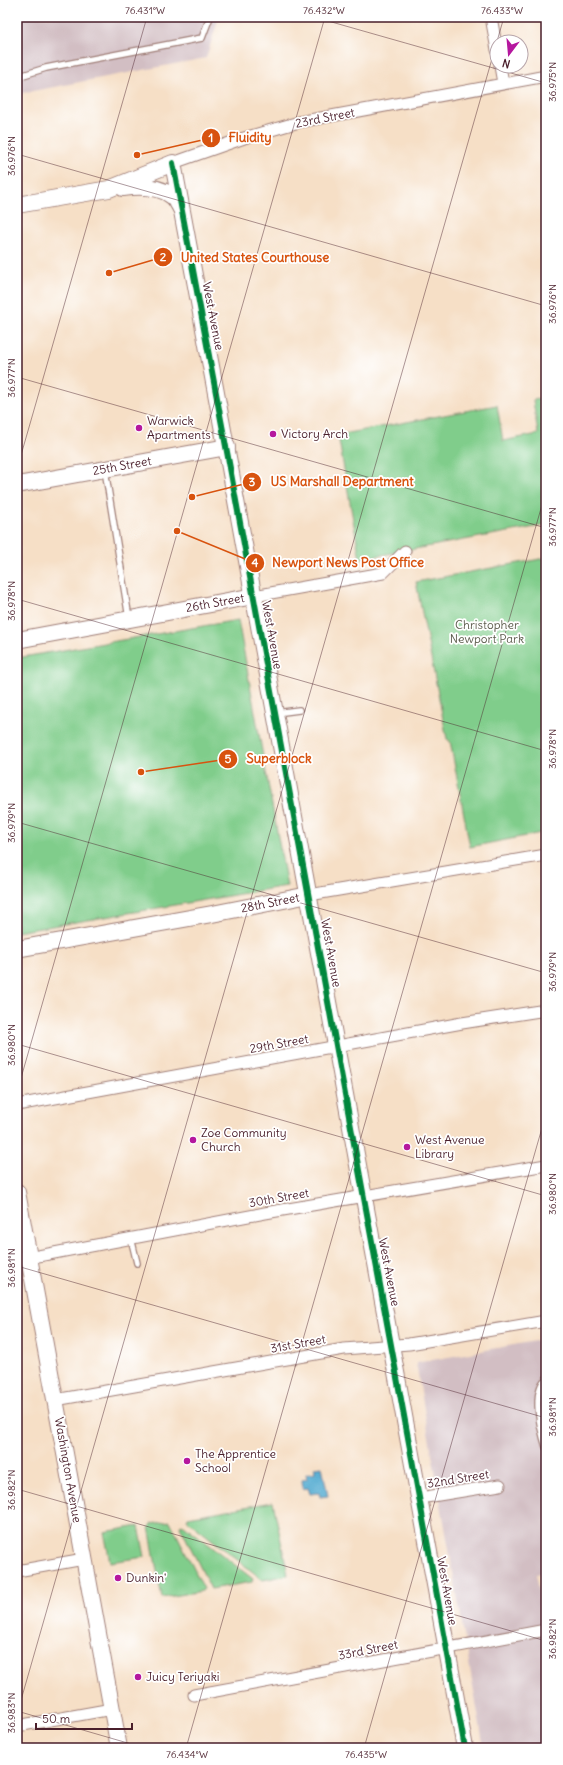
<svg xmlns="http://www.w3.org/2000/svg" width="563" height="1765" font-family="Delius,sans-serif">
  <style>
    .industrial { fill: #d2bec3 }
    .green { fill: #80cd8b; stroke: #65765b }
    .water { fill: #54acd1; stroke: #4f667e }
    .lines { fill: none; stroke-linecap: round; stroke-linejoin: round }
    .lane-casing { stroke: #a07f78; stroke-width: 8 }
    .street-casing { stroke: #a07f78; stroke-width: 13 }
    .secondary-casing { stroke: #a07f78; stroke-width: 18 }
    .lane { stroke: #fff; stroke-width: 5.5 }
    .street { stroke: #fff; stroke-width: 11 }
    .secondary { stroke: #fff; stroke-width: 16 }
    .cycleway-casing { stroke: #fff; stroke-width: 8 }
    .cycleway { stroke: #00873e; stroke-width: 6 }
    .ticks { fill: none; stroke: #4a1f2b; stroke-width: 1; stroke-opacity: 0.45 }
    .poi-dot { fill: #b5179e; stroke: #fff; stroke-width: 1.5 }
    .labels { text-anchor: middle; stroke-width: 3.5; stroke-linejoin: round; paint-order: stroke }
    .street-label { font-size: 12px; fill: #4a1f2b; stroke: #fff }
    .poi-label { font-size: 12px; fill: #4a1f2b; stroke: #fff; text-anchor: start }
    .park-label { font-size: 12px; fill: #5d5c4d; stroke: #fff }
    .leader { fill: none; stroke: #d8530f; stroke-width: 1.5 }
    .callout-dot { fill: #d8530f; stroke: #fff; stroke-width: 1.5 }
    .mark-label { font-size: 12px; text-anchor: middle; font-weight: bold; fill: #fff }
    .callout-label { font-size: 13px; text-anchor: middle; font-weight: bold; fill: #d8530f; stroke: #fff; stroke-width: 3.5; stroke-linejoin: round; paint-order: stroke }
    .neatline { fill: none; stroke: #4a1f2b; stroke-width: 1.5 }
    .ticks-label { font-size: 10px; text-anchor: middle; fill: #4a1f2b }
  </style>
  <rect width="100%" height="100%" fill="#fff"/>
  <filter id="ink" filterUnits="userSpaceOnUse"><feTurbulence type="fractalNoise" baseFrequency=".025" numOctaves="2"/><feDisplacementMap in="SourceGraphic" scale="8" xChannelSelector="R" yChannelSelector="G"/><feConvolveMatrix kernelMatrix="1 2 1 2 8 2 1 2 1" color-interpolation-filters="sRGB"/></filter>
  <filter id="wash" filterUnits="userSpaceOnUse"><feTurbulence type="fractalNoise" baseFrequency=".012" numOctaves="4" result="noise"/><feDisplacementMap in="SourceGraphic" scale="16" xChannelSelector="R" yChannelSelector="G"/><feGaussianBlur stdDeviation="0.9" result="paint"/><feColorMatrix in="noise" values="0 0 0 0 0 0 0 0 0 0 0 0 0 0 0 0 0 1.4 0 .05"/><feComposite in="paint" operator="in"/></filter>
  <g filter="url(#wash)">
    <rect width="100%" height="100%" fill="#f6dfc6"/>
    <g class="industrial">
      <polygon points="17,17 219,17 206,58 17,94"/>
      <polygon points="546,1339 546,1572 536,1574 546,1625 546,1748 484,1748 416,1363"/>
    </g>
    <g class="green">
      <polygon points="546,398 546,525 360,559 338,435 497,405 503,441 538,434 533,400"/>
      <polygon points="546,558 546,832 470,847 450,741 447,739 416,582"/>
      <polygon points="238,620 287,886 17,932 17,658"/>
      <polygon points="273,1502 288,1575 263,1580 187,1520 188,1517"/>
      <polygon points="170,1521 204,1589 202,1591 162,1598 149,1527 151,1524"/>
      <polygon points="181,1524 184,1525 253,1579 252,1582 211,1589 180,1526"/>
      <polygon points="139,1526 145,1557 110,1562 104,1532"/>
    </g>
    <polygon class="water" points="322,1466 328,1496 320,1497 319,1493 310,1494 308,1488 303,1489 302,1480 307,1479 306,1474 315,1472 314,1467"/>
  </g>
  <g filter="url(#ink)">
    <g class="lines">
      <g class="lane-casing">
        <g id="lane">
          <polyline points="17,77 46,68 202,38 210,17"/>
          <polyline points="105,470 129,618"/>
          <polyline points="276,713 299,710"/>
          <polyline points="131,1238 137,1263"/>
          <path d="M546 1379C531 1392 541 1431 546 1447"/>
        </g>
      </g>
      <g class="street-casing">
        <g id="street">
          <polyline points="491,17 497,50"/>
          <polyline points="500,66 503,83"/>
          <polyline points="173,163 244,138 299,122 546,76"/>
          <polyline points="254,596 383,573 405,551"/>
          <polyline points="309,895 546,855"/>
          <polyline points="17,1105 462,1023 546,1010"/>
          <polyline points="17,1260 265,1213 546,1165"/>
          <polyline points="55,1400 344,1349 409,1344 546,1321"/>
          <polyline points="420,1498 500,1485"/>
          <polyline points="17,1571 84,1559"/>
          <polyline points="194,1695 546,1630"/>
          <polyline points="17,1726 112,1709"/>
        </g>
      </g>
      <g class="secondary-casing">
        <g id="secondary">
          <path d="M123 188C138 186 159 186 172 196 176 199 179 205 181 209"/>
          <polyline points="17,205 109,189 173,163 230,468 465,1748"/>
          <polyline points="17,485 227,447"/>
          <polyline points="17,640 254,596"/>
          <polyline points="17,949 212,914 309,895"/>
          <polyline points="17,1192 119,1748"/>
        </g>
      </g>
      <use href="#lane" class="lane"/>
      <use href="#street" class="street"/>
      <use href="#secondary" class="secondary"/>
      <g class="cycleway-casing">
        <polyline id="cycleway" points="173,163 230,468 465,1748"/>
      </g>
      <use href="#cycleway" class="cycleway"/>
    </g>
  </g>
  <path class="ticks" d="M314 17 546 83M17 154 546 306M17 377 546 528M17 469 147 17M17 599 546 751M17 822 546 973M17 1044 546 1196M17 1092 325 17M17 1266 546 1418M17 1489 546 1641M17 1711 145 1748M17 1714 504 17M186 1748 546 491M364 1748 546 1114M543 1748 546 1736"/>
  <g class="poi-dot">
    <circle cx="139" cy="428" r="4"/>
    <circle cx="273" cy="434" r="4"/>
    <circle cx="193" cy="1140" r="4"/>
    <circle cx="407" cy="1147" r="4"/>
    <circle cx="187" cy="1461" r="4"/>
    <circle cx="118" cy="1578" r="4"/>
    <circle cx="138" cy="1677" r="4"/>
  </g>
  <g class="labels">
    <g class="street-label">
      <text transform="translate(325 118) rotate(-11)" y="4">23rd Street</text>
      <text transform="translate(213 316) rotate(79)" y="4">West Avenue</text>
      <text transform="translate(122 466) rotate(-10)" y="4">25th Street</text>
      <text transform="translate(215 603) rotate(-10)" y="4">26th Street</text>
      <text transform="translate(272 635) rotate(80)" y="4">West Avenue</text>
      <text transform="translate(270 903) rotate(-11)" y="4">28th Street</text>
      <text transform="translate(331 953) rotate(80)" y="4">West Avenue</text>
      <text transform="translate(279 1044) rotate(-10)" y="4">29th Street</text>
      <text transform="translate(279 1198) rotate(-10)" y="4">30th Street</text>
      <text transform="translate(389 1272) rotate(79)" y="4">West Avenue</text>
      <text transform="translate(298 1344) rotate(-10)" y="4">31st Street</text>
      <text transform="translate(68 1470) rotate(80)" y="4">Washington Avenue</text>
      <text transform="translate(458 1479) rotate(-9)" y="4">32nd Street</text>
      <text transform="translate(447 1591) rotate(80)" y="4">West Avenue</text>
      <text transform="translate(368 1650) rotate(-11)" y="4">33rd Street</text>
    </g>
    <g class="poi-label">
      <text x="147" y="425">Warwick<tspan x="147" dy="14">Apartments</tspan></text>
      <text x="281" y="438">Victory Arch</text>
      <text x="201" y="1137">Zoe Community<tspan x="201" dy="14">Church</tspan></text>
      <text x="415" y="1144">West Avenue<tspan x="415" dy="14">Library</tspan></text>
      <text x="195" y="1458">The Apprentice<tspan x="195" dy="14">School</tspan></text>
      <text x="126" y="1582">Dunkin'</text>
      <text x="146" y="1681">Juicy Teriyaki</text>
    </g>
    <g class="park-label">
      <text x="487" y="629">Christopher<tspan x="487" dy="14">Newport Park</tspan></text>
    </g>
  </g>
  <path class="leader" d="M137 155L211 138M109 273L163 257M192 497L252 482M177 531L255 563M141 772L228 759"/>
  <g class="callout-dot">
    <circle cx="137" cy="155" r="4"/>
    <circle cx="109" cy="273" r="4"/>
    <circle cx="192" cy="497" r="4"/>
    <circle cx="177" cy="531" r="4"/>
    <circle cx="141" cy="772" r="4"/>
    <circle cx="211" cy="138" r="10"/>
    <circle cx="163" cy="257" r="10"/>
    <circle cx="252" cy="482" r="10"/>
    <circle cx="255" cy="563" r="10"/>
    <circle cx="228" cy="759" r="10"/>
  </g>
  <g class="mark-label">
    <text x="211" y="142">1</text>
    <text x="163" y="261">2</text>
    <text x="252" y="486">3</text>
    <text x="255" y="567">4</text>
    <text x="228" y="763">5</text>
  </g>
  <g class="callout-label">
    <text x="250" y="142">Fluidity</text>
    <text x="255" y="262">United States Courthouse</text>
    <text x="342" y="486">US Marshall Department</text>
    <text x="348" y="567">Newport News Post Office</text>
    <text x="279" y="763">Superblock</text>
  </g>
  <rect width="563" height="1765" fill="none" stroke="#fff" stroke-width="44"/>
  <g transform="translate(509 54) rotate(196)"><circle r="19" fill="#ffffff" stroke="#b7a5aa"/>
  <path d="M0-3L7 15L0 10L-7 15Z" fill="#b5179e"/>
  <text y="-6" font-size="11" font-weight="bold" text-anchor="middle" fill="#4a1f2b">N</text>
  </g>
  <path d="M36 1723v6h96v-6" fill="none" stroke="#4a1f2b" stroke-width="2"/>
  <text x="42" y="1723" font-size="12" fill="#4a1f2b" stroke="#ffffff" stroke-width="3" paint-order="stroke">50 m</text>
  <rect x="22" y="22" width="519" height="1721" class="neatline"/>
  <g class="ticks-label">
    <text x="145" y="14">76.431°W</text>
    <text x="324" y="14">76.432°W</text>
    <text x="502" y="14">76.433°W</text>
    <text transform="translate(552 82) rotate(-90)" y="4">36.975°N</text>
    <text transform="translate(11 156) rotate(-90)" y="4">36.976°N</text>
    <text transform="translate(552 304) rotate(-90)" y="4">36.976°N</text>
    <text transform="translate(11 378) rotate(-90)" y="4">36.977°N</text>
    <text transform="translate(552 527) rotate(-90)" y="4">36.977°N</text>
    <text transform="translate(11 601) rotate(-90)" y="4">36.978°N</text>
    <text transform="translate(552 749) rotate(-90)" y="4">36.978°N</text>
    <text transform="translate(11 823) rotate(-90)" y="4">36.979°N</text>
    <text transform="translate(552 972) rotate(-90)" y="4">36.979°N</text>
    <text transform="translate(11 1045) rotate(-90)" y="4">36.980°N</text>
    <text transform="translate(552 1194) rotate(-90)" y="4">36.980°N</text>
    <text transform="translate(11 1268) rotate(-90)" y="4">36.981°N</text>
    <text transform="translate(552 1417) rotate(-90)" y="4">36.981°N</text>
    <text transform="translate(11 1490) rotate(-90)" y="4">36.982°N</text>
    <text transform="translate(552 1639) rotate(-90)" y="4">36.982°N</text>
    <text transform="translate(11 1713) rotate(-90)" y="4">36.983°N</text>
    <text x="187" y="1758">76.434°W</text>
    <text x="366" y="1758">76.435°W</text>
  </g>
</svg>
